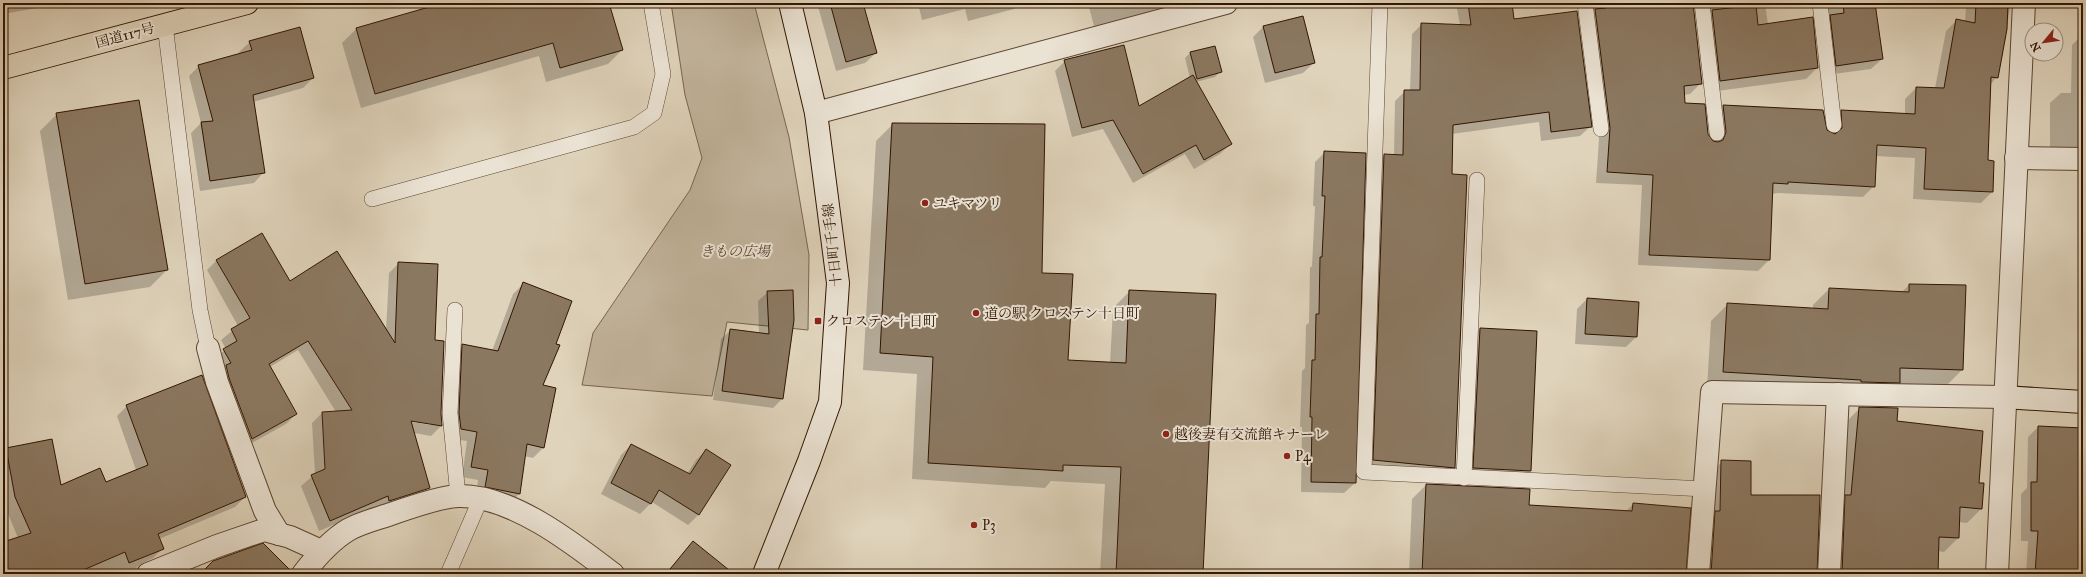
<svg xmlns="http://www.w3.org/2000/svg" width="2086" height="577" font-family="'IM FELL Great Primer','Noto Serif JP',serif">
  <style>
    .green { fill: #c1b39b; stroke: #79644e }
    .shadow { fill: #0003; fill-rule: evenodd }
    .building { fill: #8b7861; stroke: #311500 }
    .lines { fill: none; stroke-linecap: round; stroke-linejoin: round }
    .lane-casing { stroke: #5c442f; stroke-width: 16 }
    .street-casing { stroke: #5c442f; stroke-width: 24 }
    .secondary-casing { stroke: #311500; stroke-width: 24 }
    .highway-casing { stroke: #311500; stroke-width: 24 }
    .lane { stroke: #eae2d3; stroke-width: 15 }
    .street { stroke: #eae2d3; stroke-width: 22 }
    .secondary { stroke: #eae2d3; stroke-width: 22 }
    .highway { stroke: #dfd3bb; stroke-width: 22 }
    .poi-dot { fill: #8f2418; stroke: #eae2d3; stroke-width: 1.5 }
    .labels { text-anchor: middle; stroke-width: 4; stroke-linejoin: round; paint-order: stroke }
    .street-label { font-size: 14px; fill: #311500; stroke: #eae2d3 }
    .poi-label { font-size: 14px; fill: #311500; stroke: #eae2d3; text-anchor: start }
    .park-label { font-size: 14px; font-style: italic; fill: #5c442e; stroke: #eae2d3 }
  </style>
  <rect width="100%" height="100%" fill="#dfd3bb"/>
  <filter id="stains"><feTurbulence type="fractalNoise" baseFrequency=".005" numOctaves="4"/><feColorMatrix values="0 0 0 0 .2 0 0 0 0 .09 0 0 0 0 .02 0 0 0 .5 -.17"/></filter>
  <radialGradient id="worn" r=".72"><stop offset=".6" stop-color="#630" stop-opacity="0"/><stop offset="1" stop-color="#630" stop-opacity=".3"/></radialGradient>
  <polygon class="green" points="671,3 754,3 789,137 809,255 808,330 727,322 712,396 582,385 593,333 690,190 702,158 685,95"/>
  <g class="shadow">
    <polygon points="3,3 66,3 3,14"/>
    <polygon points="447,3 608,3 622,50 608,64 546,82 539,56 361,108 342,43 356,29"/>
    <polygon points="817,3 862,3 876,53 865,63 836,71"/>
    <polygon points="918,3 1020,3 1014,9 968,21 965,9 922,20"/>
    <polygon points="1088,3 1192,3 1096,34"/>
    <polygon points="1456,3 1511,3 1513,20 1591,126 1580,136 1541,141 1539,122 1452,134 1454,467 1444,477 1364,469 1374,165 1384,155 1394,156 1395,101 1405,91 1410,91 1412,34 1422,24 1460,25"/>
    <polygon points="1585,3 1765,3 1768,25 1817,68 1806,79 1710,92 1700,13 1693,4 1701,83 1690,94 1683,95 1684,104 1714,142 1712,117 1723,106 1832,134 1831,122 1842,111 1905,114 1905,99 1916,88 1935,88 1946,31 1957,20 1965,22 1966,6 1942,6 1942,3 2011,3 1997,77 1990,85 1987,161 1993,162 1992,192 1981,203 1913,199 1915,158 1875,156 1874,186 1863,197 1778,193 1772,194 1769,260 1758,271 1638,265 1642,185 1596,183 1599,139 1584,21"/>
    <polygon points="1832,3 1868,3 1882,59 1871,69 1826,75 1828,7"/>
    <polygon points="2017,3 2082,3 2021,5"/>
    <polygon points="1263,27 1314,63 1303,73 1265,83 1253,37"/>
    <polygon points="2082,35 2083,159 2050,156 2050,103 2061,93 2071,93 2072,45"/>
    <polygon points="250,42 313,78 303,88 253,102 264,172 254,183 200,191 191,133 201,123 189,76 199,66 240,55 239,52"/>
    <polygon points="1190,53 1220,72 1215,77 1196,82 1230,144 1220,154 1194,169 1185,154 1133,183 1103,129 1072,137 1055,71 1065,61 1138,107 1190,78 1185,58"/>
    <polygon points="57,114 167,270 150,287 68,300 40,131"/>
    <polygon points="893,124 1041,274 1067,361 1110,364 1113,308 1130,291 1202,574 1100,574 1105,484 1051,481 1045,488 912,479 917,374 863,370 876,141"/>
    <polygon points="1325,152 1355,483 1344,493 1301,492 1302,427 1300,427 1302,371 1305,368 1306,325 1309,323 1310,268 1312,266 1315,206 1313,206 1315,162"/>
    <path d="M217 260 289 282 386 331 389 273 399 263 434 340 441 426 431 436 414 433 429 488 419 498 379 511 378 506 319 531 301 486 315 474 312 423 322 413 336 412 298 350 270 367 296 414 286 424 241 449 214 360 226 349 221 340 238 326 207 270ZM406 419 431 423V425L406 421Z"/>
    <polygon points="523,284 555,344 542,386 543,448 533,458 524,456 519,494 509,504 476,497 478,480 462,477 467,441 451,439 453,356 463,345 492,351 513,294"/>
    <polygon points="1909,285 1962,370 1946,386 1707,388 1711,321 1728,304 1813,310 1813,305 1829,289 1901,293"/>
    <polygon points="768,292 793,320 782,399 773,408 713,400 721,339 731,330 759,334 758,301"/>
    <polygon points="1587,299 1638,303 1636,337 1626,347 1575,344 1577,309"/>
    <polygon points="1480,329 1536,332 1530,471 1515,485 1460,482 1466,343"/>
    <polygon points="127,406 245,497 235,507 159,539 163,548 153,558 141,564 136,568 135,574 3,574 3,543 18,538 6,509 3,492 3,452 7,449 60,487 105,483 136,470 117,416"/>
    <polygon points="1860,408 1896,422 1978,484 1981,509 1967,523 1958,522 1958,538 1944,552 1938,551 1937,574 1829,574 1846,422"/>
    <polygon points="2038,427 2083,429 2083,574 2026,574 2028,541 2021,541 2021,494 2027,488 2028,437"/>
    <polygon points="631,445 687,474 696,460 706,450 729,465 698,515 688,525 652,502 640,514 601,494 621,455"/>
    <polygon points="1722,462 1750,496 1816,574 1698,574 1708,475"/>
    <polygon points="1426,485 1528,506 1626,511 1633,504 1685,574 1409,574 1412,499"/>
    <polygon points="693,542 731,574 665,574"/>
  </g>
  <g class="building">
    <polygon points="443,3 609,3 623,50 560,68 553,43 375,94 356,28"/>
    <polygon points="830,3 863,3 877,53 846,62"/>
    <polygon points="1468,3 1512,3 1514,19 1577,11 1592,127 1551,132 1549,112 1453,125 1452,174 1467,175 1455,468 1373,460 1384,154 1403,155 1404,90 1420,90 1421,23 1471,25"/>
    <polygon points="1605,3 1693,3 1702,84 1684,86 1685,103 1705,104 1708,134 1713,141 1718,142 1723,140 1726,132 1723,105 1823,110 1827,130 1835,134 1842,128 1841,110 1915,114 1916,87 1944,88 1956,19 1975,23 1976,3 2008,3 2007,29 1998,78 1991,77 1988,160 1994,161 1993,192 1924,189 1926,148 1877,145 1875,187 1788,182 1788,184 1773,183 1770,260 1649,255 1653,175 1607,172 1610,128 1595,9 1606,8"/>
    <polygon points="1843,3 1875,3 1883,59 1836,66 1830,15 1844,13"/>
    <polygon points="1756,5 1758,25 1813,17 1818,68 1720,81 1712,10"/>
    <polygon points="1303,16 1315,63 1275,73 1263,26"/>
    <polygon points="300,27 314,78 253,95 265,173 210,181 201,122 213,121 198,65 252,50 249,41"/>
    <polygon points="1124,45 1139,106 1193,75 1232,144 1204,160 1196,145 1143,174 1113,120 1082,128 1064,60"/>
    <polygon points="1215,46 1222,72 1197,79 1190,52"/>
    <polygon points="139,100 168,270 85,284 56,113"/>
    <polygon points="892,123 1045,124 1042,273 1073,274 1068,360 1126,363 1129,290 1216,294 1203,574 1116,574 1121,467 1063,465 1063,471 928,463 933,357 880,353"/>
    <polygon points="1324,151 1366,153 1356,483 1311,482 1312,417 1310,417 1312,360 1315,360 1316,314 1319,314 1320,257 1322,257 1325,196 1322,196"/>
    <polygon points="262,233 290,281 337,251 395,343 398,262 438,264 435,340 444,341 441,413 442,426 411,421 430,488 389,501 388,496 330,521 311,475 325,469 322,412 352,410 308,341 269,364 297,414 252,439 229,378 226,365 231,363 223,349 237,341 231,329 250,318 216,260"/>
    <polygon points="523,282 572,301 556,344 560,345 543,385 556,388 544,448 527,444 520,494 485,487 488,470 471,467 477,432 461,429 459,413 462,344 498,351"/>
    <polygon points="1909,284 1966,285 1963,370 1900,368 1900,383 1861,382 1861,380 1723,372 1727,303 1828,309 1829,288 1909,292"/>
    <polygon points="793,290 794,320 783,399 722,391 730,329 769,334 767,291"/>
    <polygon points="1587,298 1639,302 1637,337 1585,334"/>
    <polygon points="1480,328 1537,331 1531,471 1473,468"/>
    <polygon points="202,375 246,497 158,534 164,549 129,563 125,552 74,574 3,574 3,542 31,533 15,497 6,448 52,439 61,485 100,468 106,482 148,465 126,405"/>
    <polygon points="1859,407 1898,408 1897,421 1983,431 1979,483 1984,483 1982,509 1960,507 1959,538 1939,537 1938,574 1842,574 1845,495 1851,495"/>
    <polygon points="2038,426 2083,428 2083,574 2035,574 2038,531 2031,531 2031,482 2037,482"/>
    <polygon points="631,444 690,474 706,449 731,465 699,515 659,490 651,504 611,483"/>
    <polygon points="1721,460 1751,461 1751,495 1820,495 1817,574 1711,574 1715,511 1720,511"/>
    <polygon points="1426,484 1530,489 1529,505 1632,511 1633,503 1691,508 1686,574 1422,574"/>
    <polygon points="693,541 734,574 666,574"/>
    <polygon points="263,543 291,571 291,574 200,574 213,561"/>
  </g>
  <g class="lines">
    <g class="lane-casing">
      <g id="lane">
        <polyline points="1380,3 1364,472 1705,489"/>
        <polyline points="1585,3 1601,129"/>
        <polyline points="1702,3 1717,133"/>
        <polyline points="1820,3 1834,125"/>
        <polyline points="165,25 200,310 208,348"/>
        <polyline points="372,199 634,127 654,113 663,74 651,3"/>
        <polyline points="455,310 450,413 458,496"/>
        <polyline points="1464,478 1477,180"/>
        <polyline points="448,574 481,498"/>
      </g>
    </g>
    <g class="street-casing">
      <g id="street">
        <polyline points="816,113 1226,3"/>
        <polyline points="2016,158 2083,159"/>
        <polyline points="208,348 217,382 265,511 279,534"/>
        <polyline points="148,574 217,546 264,530 290,537 321,551"/>
        <path d="M303 574C316 557 330 541 348 530 360 523 376 519 388 515 405 509 442 496 459 496 511 495 573 543 613 574"/>
        <polyline points="1698,574 1712,392 2004,397"/>
        <polyline points="1829,574 1838,394"/>
        <polyline points="1997,574 2024,3"/>
      </g>
    </g>
    <g class="secondary-casing">
      <g id="secondary">
        <polyline points="2004,397 2083,402"/>
        <polyline points="764,574 809,461 830,402 838,283 816,113 790,3"/>
      </g>
    </g>
    <g class="highway-casing">
      <polyline id="highway" points="3,68 247,3"/>
    </g>
    <use href="#lane" class="lane"/>
    <use href="#street" class="street"/>
    <use href="#secondary" class="secondary"/>
    <use href="#highway" class="highway"/>
  </g>
  <g class="poi-dot">
    <circle cx="925" cy="203" r="4"/>
    <circle cx="976" cy="313" r="4"/>
    <rect x="814" y="317" width="8" height="8" rx="2"/>
    <circle cx="1166" cy="434" r="4"/>
    <circle cx="1287" cy="456" r="4"/>
    <circle cx="974" cy="525" r="4"/>
  </g>
  <g class="labels">
    <g class="street-label">
      <text transform="translate(125 35) rotate(-15)" y="5">国道117号</text>
      <text transform="translate(832 245) rotate(-96)" y="5">十日町千手線</text>
    </g>
    <g class="poi-label">
      <text x="933" y="208">ユキマツリ</text>
      <text x="984" y="318">道の駅 クロステン十日町</text>
      <text x="826" y="326">クロステン十日町</text>
      <text x="1174" y="439">越後妻有交流館キナーレ</text>
      <text x="1295" y="461">P4</text>
      <text x="982" y="530">P3</text>
    </g>
    <g class="park-label">
      <text x="735" y="256">きもの広場</text>
    </g>
  </g>
  <rect width="2086" height="577" fill="none" stroke="#dfd3bb" stroke-width="16"/>
  <rect x="4" y="4" width="2078" height="569" fill="none" stroke="#311500" stroke-width="2"/>
  <rect x="8" y="8" width="2070" height="561" fill="none" stroke="#311500"/>
  <g transform="translate(2044 42) rotate(241)"><circle r="19" fill="#eae2d3" stroke="#a0907f"/>
  <path d="M0-3L7 15L0 10L-7 15Z" fill="#8f2418"/>
  <text y="-6" font-size="11" font-weight="bold" text-anchor="middle" fill="#311500">N</text>
  </g>
  <rect width="100%" height="100%" filter="url(#stains)"/>
  <rect width="100%" height="100%" fill="url(#worn)"/>
</svg>
